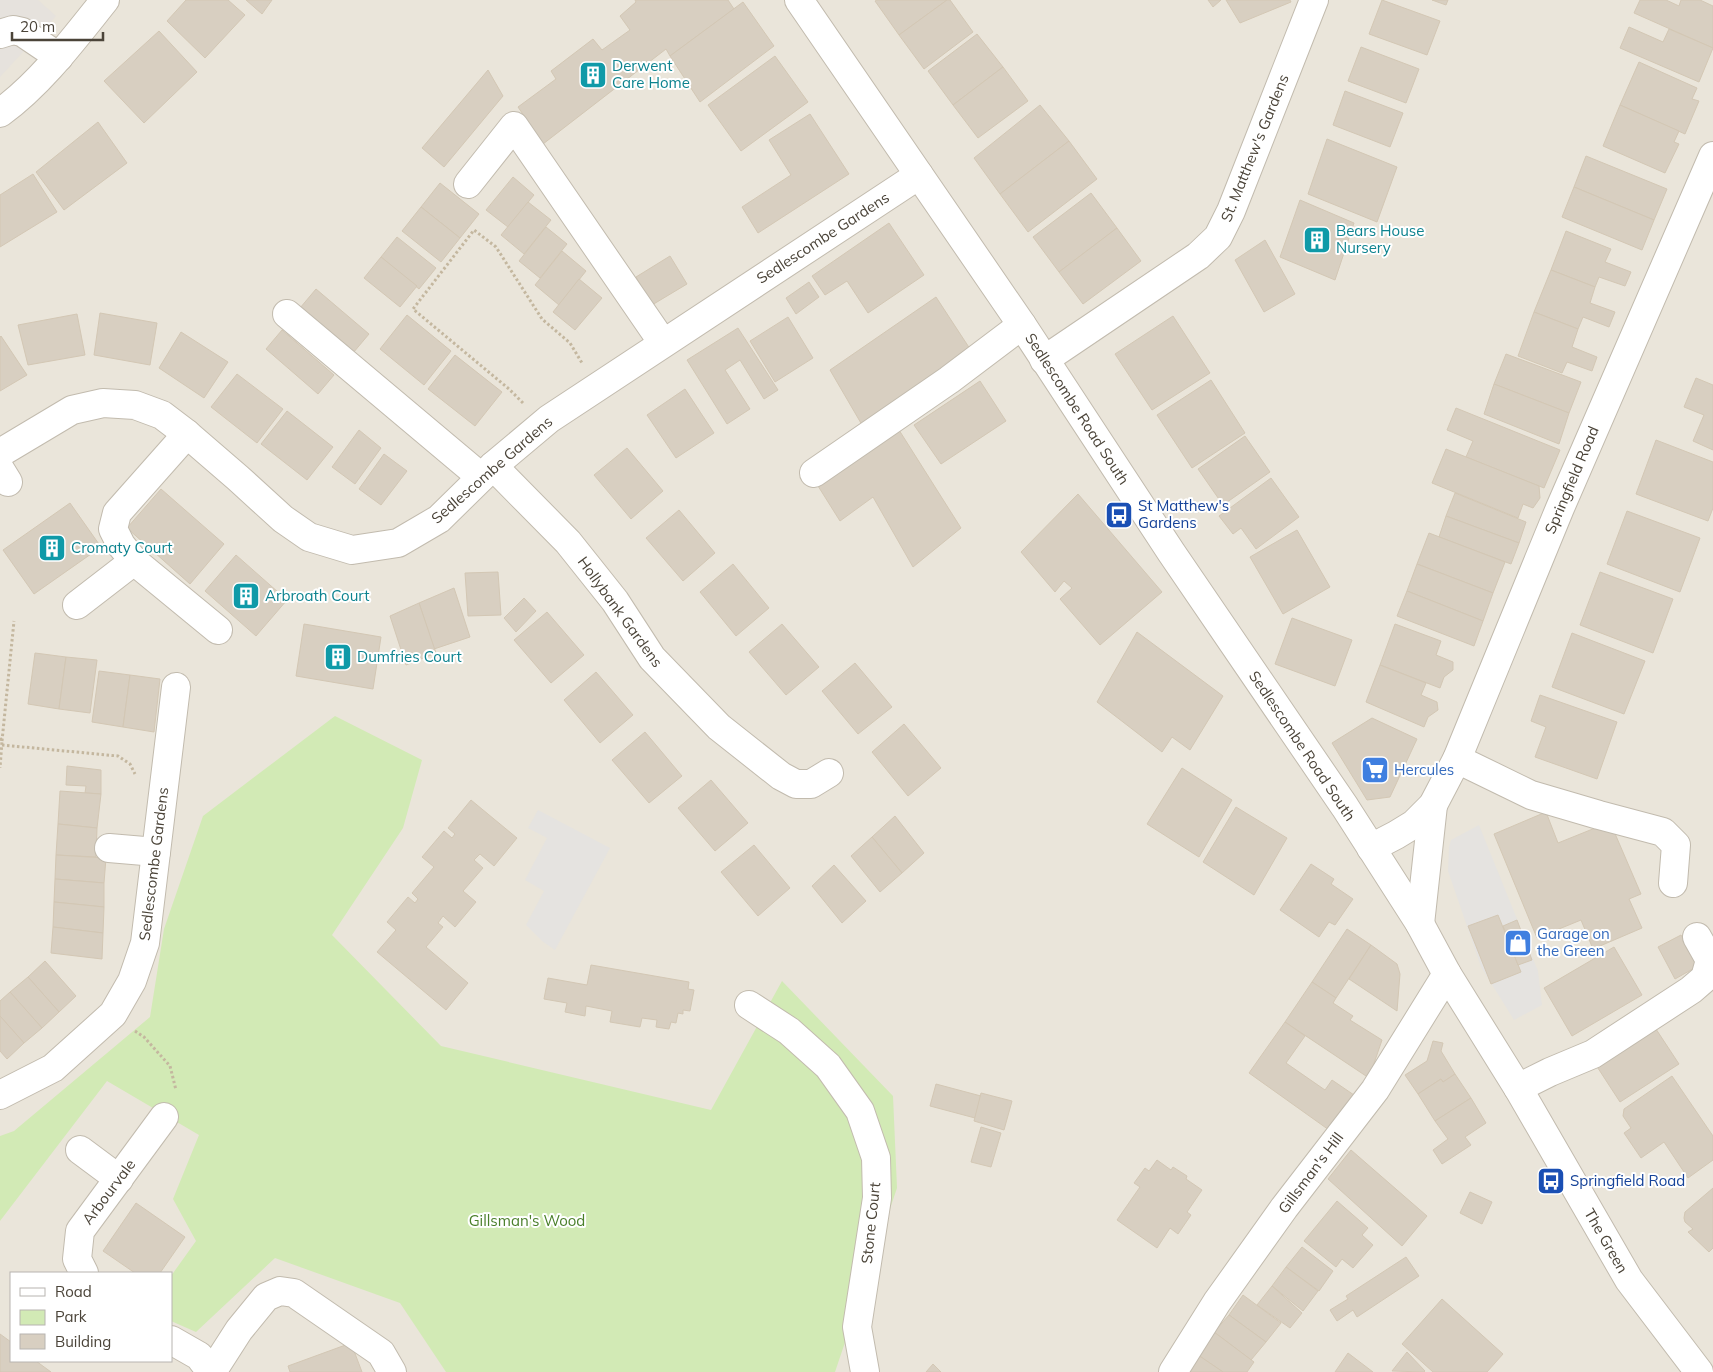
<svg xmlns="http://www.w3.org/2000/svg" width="1713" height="1372" font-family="Mulish,sans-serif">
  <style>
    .residential { fill: #eae5da; fill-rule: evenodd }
    .industrial { fill: #e6e2dd }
    .green { fill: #d2eab5 }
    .parking { fill: #e5e3e0 }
    .building { fill: #d8cfc1; stroke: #d3c7b4 }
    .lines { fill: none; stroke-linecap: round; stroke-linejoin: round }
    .minor-casing { stroke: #c2bbae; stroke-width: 30 }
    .path { stroke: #c4b79f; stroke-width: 3; stroke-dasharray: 2.5 2.5; stroke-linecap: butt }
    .minor { stroke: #fff; stroke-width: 28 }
    .labels { text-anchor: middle; stroke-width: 4; stroke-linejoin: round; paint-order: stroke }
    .culture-label { font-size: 15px; fill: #0d838f; stroke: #fff; text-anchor: start }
    .street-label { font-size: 15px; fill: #4b4439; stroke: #fff }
    .transit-label { font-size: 15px; fill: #164399; stroke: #fff; text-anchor: start }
    .shop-label { font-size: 15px; fill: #366cbe; stroke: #fff; text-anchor: start }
    .park-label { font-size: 15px; fill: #4a7f2a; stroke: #fff }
  </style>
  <rect width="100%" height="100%" fill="#f6f3ec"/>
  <path class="residential" d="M0 0H1713V1372H0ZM11 1273H171V1361H11Z"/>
  <polygon class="industrial" points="0,0 38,0 56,16 0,77"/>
  <polygon class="green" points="335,716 422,760 403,828 332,935 441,1046 711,1110 782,981 893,1096 897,1188 835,1372 446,1372 400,1303 275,1258 196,1332 171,1321 171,1276 196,1241 173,1199 199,1135 107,1081 0,1221 0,1136 14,1131 150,1017 164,929 203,816"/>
  <g class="parking">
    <polygon points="538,810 610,848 555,950 542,941 526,925 544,891 525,880 547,838 528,828"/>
    <polygon points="1479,825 1538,971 1542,1005 1514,1020 1481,967 1448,871 1449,847 1451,840"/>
  </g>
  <g class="building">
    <polygon points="186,0 228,0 245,15 205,58 167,21"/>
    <polygon points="246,0 272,0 262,14"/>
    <polygon points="635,0 728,0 734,9 670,56 666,49 543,144 518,107 556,79 551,71 593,39 602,50 630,30 620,16 636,2"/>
    <polygon points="877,0 947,0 899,35 875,1"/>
    <polygon points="947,0 950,0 973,32 924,69 899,35"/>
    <polygon points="1208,0 1221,0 1213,7"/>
    <polygon points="1226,0 1290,0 1291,2 1240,23"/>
    <polygon points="1382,0 1440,21 1427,55 1369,34"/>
    <polygon points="1432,0 1448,0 1446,5"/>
    <polygon points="1640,0 1666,0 1679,6 1681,0 1700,0 1713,6 1713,48 1634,13"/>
    <polygon points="743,2 774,46 700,102 670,56"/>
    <polygon points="1629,27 1663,42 1669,29 1713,48 1699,82 1620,48"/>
    <polygon points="159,31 197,72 144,123 104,81"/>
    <polygon points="977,34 1003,67 953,105 928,71"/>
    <polygon points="1361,47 1419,69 1406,103 1348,81"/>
    <polygon points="775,56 808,102 741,151 708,105"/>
    <polygon points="1639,62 1697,88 1692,99 1699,101 1685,134 1620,105"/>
    <polygon points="1003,67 1028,101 978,138 953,105"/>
    <polygon points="488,70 503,96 444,167 422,148"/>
    <polygon points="1345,91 1403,113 1390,147 1333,125"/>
    <polygon points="1040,105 1069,141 1000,194 974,158"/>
    <polygon points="1620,105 1679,131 1674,142 1679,144 1665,173 1603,146"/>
    <polygon points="810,114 849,174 758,233 742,207 791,175 769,140"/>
    <polygon points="98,122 127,163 64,210 36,172"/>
    <polygon points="1327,139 1397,167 1377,222 1308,194"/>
    <polygon points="1069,141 1097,179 1028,232 1000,194"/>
    <polygon points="1586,156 1667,189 1654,220 1574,187"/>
    <polygon points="33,174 57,212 0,247 0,195"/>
    <polygon points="513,177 534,195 508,227 486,210"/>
    <polygon points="440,183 479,214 460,238 421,207"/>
    <polygon points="1574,187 1654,220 1642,250 1562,217"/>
    <polygon points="1091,193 1117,228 1059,272 1033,237"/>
    <polygon points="1300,200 1354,223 1335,280 1280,257"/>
    <polygon points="528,202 551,220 524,254 501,235"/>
    <polygon points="421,207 460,238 441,262 402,231"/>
    <polygon points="889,223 924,275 868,313 847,281 825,295 812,276"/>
    <polygon points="546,227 567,244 540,278 519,261"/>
    <polygon points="1117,228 1141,261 1083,304 1059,272"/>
    <polygon points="1566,231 1611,249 1605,262 1631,272 1625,286 1599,277 1595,287 1551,270"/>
    <polygon points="397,237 436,268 419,289 381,257"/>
    <polygon points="1265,240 1295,294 1264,312 1235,260"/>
    <polygon points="562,251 586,271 559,305 535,285"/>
    <polygon points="670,256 687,284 652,305 636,277"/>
    <polygon points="381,257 417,286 400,307 364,278"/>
    <polygon points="1551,270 1595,287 1590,303 1615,312 1609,327 1583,317 1578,329 1534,312"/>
    <polygon points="579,279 602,298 575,330 553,312"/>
    <polygon points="809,282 819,297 796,314 786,298"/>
    <polygon points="316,289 369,334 353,353 300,308"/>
    <polygon points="936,297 972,352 865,430 830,370"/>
    <polygon points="1534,312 1578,329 1572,347 1597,357 1592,371 1567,362 1562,373 1518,356"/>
    <polygon points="100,313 157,323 150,365 94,355"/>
    <polygon points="77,314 85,355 28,365 18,325"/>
    <polygon points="407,315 451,351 424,385 380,349"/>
    <polygon points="1173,316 1210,373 1152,410 1115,354"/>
    <polygon points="788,317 813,358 775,382 750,341"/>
    <polygon points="738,328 778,390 764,399 740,360 725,370 750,409 727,424 687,360"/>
    <polygon points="282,330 334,375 318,394 266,349"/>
    <polygon points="181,332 228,362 204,398 159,368"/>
    <polygon points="1,336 27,375 0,391 0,337"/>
    <polygon points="1506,354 1581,382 1569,413 1494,384"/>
    <polygon points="455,355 502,392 475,426 428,389"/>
    <polygon points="237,374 283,409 257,443 211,407"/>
    <polygon points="1696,378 1713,385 1713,450 1693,441 1704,415 1684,407"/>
    <polygon points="1211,380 1245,433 1192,468 1157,415"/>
    <polygon points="980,381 1006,421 941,464 914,425"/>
    <polygon points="1494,384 1569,413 1559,444 1484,414"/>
    <polygon points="685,389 714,433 676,458 647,415"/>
    <polygon points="1456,408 1560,450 1544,488 1466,457 1473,441 1447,430"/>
    <polygon points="287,411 333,447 307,480 261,444"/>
    <polygon points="359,430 381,448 355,484 332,467"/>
    <polygon points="899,430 961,528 913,567 873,497 840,521 818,486"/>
    <polygon points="1245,436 1270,472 1223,505 1198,469"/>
    <polygon points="1656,440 1713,462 1713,508 1708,521 1636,494"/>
    <polygon points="627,448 663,491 631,519 594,475"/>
    <polygon points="1446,449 1539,486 1540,498 1533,508 1523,504 1518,518 1432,483"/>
    <polygon points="384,454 407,471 381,505 359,489"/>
    <polygon points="1271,478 1299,517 1256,549 1241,528 1233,534 1219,516"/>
    <polygon points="161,489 224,544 190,584 127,528"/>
    <polygon points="1455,493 1526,522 1519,543 1446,516"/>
    <polygon points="1078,494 1162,592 1100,645 1060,599 1072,588 1064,581 1055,592 1021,552"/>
    <polygon points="70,503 101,547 34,594 3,550"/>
    <polygon points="679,510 715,553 683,581 646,538"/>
    <polygon points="1627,511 1700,538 1680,592 1607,564"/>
    <polygon points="1446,516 1519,543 1511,564 1439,537"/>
    <polygon points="1297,530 1330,587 1283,614 1250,557"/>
    <polygon points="1429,533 1505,562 1493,593 1417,564"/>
    <polygon points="236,555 287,600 256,636 205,591"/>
    <polygon points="733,564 769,608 736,636 700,592"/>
    <polygon points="1417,564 1493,593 1483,621 1407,591"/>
    <polygon points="498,572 501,615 468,616 465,573"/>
    <polygon points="1600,572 1673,599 1653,653 1580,625"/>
    <polygon points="454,588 470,637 434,649 419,603"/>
    <polygon points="1407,591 1483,621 1474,646 1397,616"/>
    <polygon points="524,598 536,611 516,632 504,618"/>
    <polygon points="419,603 436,653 406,665 390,616"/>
    <polygon points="547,612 584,655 551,683 514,640"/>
    <polygon points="1292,618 1352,640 1335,686 1275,664"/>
    <polygon points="304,624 381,637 373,689 296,676"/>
    <polygon points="782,624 819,667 786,695 749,652"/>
    <polygon points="1395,624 1441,641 1436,655 1453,662 1453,670 1444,677 1440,688 1380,665"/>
    <polygon points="1137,632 1223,696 1190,750 1172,737 1162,752 1097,702"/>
    <polygon points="1572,633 1645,661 1624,714 1552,687"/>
    <polygon points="35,653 66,657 59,709 28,704"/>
    <polygon points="66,657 97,660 90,713 59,709"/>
    <polygon points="855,663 892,707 858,734 822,691"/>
    <polygon points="1380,665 1426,683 1421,695 1437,702 1438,710 1428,717 1424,727 1366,702"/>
    <polygon points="99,671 130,675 123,727 92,722"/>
    <polygon points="596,672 633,715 600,743 564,700"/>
    <polygon points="130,675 160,679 154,732 123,727"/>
    <polygon points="1540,695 1617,722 1597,779 1535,757 1546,727 1531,721"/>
    <polygon points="1372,718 1417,739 1390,797 1367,800 1332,743"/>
    <polygon points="904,724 941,768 908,796 872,752"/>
    <polygon points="645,732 682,776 649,803 612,760"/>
    <polygon points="67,766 101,770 101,794 85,793 86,786 66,785"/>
    <polygon points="1182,768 1232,800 1199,857 1147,824"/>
    <polygon points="711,780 748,823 715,851 678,808"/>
    <polygon points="60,791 101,794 97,828 58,824"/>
    <polygon points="471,800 517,838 494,866 480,854 474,860 483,868 463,891 476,902 455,927 443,916 438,923 443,927 426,947 468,983 446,1010 377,952 396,930 387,922 408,897 415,903 418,899 412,893 434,867 422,857 444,831 452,838 455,834 448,828"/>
    <polygon points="1236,807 1287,838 1254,895 1203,862"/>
    <polygon points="1546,812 1558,843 1610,822 1641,894 1629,899 1642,928 1593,949 1581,920 1537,938 1494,834"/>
    <polygon points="895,816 924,853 902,873 872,837"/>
    <polygon points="58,824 97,828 96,857 56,855"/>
    <polygon points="872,837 902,873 880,892 851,856"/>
    <polygon points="754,845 790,888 758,916 721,872"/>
    <polygon points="56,855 106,858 104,883 55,879"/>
    <polygon points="1311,864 1334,879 1331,884 1353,899 1335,925 1329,922 1319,937 1280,910"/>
    <polygon points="834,865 866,901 842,923 812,886"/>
    <polygon points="55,879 104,883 104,907 54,902"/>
    <polygon points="54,902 104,907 103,933 53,927"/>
    <polygon points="1498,915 1521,972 1491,984 1468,926"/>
    <polygon points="1517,920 1532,960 1518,965 1503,926"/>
    <polygon points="53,927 103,933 102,959 51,953"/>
    <polygon points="1347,929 1371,945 1336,998 1312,982"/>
    <polygon points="1681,935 1698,966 1675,979 1658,947"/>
    <polygon points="1371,945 1397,964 1400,974 1397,1011 1349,979"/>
    <polygon points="1614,947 1642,995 1572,1036 1544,988"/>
    <polygon points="45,961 76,996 59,1012 28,977"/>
    <polygon points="591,965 689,982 688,989 694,990 690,1011 683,1010 683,1014 678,1013 676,1023 671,1022 669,1029 656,1027 657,1020 642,1018 640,1027 610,1022 612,1011 586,1006 585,1016 565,1012 567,1003 544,999 548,978 587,985"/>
    <polygon points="28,977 59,1012 42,1028 10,992"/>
    <polygon points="1312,982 1336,998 1333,1003 1353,1016 1350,1020 1382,1040 1369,1078 1285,1022"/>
    <polygon points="10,992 42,1028 24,1043 0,1016 0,1001"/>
    <polygon points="0,1016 24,1043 7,1059 0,1051"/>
    <polygon points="1285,1022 1305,1036 1286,1063 1325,1090 1332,1080 1354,1095 1329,1130 1249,1073"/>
    <polygon points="1652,1023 1679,1064 1620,1102 1594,1062"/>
    <polygon points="1433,1041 1443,1043 1441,1051 1455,1074 1443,1082 1441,1079 1418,1094 1405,1075 1427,1061"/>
    <polygon points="1455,1074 1471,1098 1435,1121 1418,1094 1441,1079 1443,1082"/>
    <polygon points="1672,1076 1713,1136 1713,1160 1688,1178 1664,1142 1641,1158 1624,1133 1631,1128 1623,1116 1624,1109"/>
    <polygon points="936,1084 981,1096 975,1118 930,1106"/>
    <polygon points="981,1093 1012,1101 1004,1130 974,1121"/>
    <polygon points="1471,1098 1486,1123 1465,1137 1471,1145 1442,1164 1433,1150 1448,1139 1435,1121"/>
    <polygon points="981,1127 1001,1133 991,1167 971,1162"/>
    <polygon points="1351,1150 1427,1216 1402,1246 1328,1179"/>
    <polygon points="1157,1160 1171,1170 1173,1167 1187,1176 1186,1179 1202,1190 1187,1212 1191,1215 1178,1234 1170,1228 1157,1248 1117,1220 1140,1187 1134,1183 1145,1168 1149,1171"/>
    <polygon points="1713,1188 1713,1248 1709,1252 1688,1232 1693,1229 1685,1222 1684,1218 1685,1212"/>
    <polygon points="1470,1192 1492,1202 1482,1224 1460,1213"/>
    <polygon points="1337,1201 1368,1228 1362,1235 1373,1245 1353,1268 1342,1259 1336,1267 1304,1241"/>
    <polygon points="136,1203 185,1237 160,1273 135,1273 103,1251"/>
    <polygon points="1302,1247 1333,1271 1319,1291 1286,1267"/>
    <polygon points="1406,1257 1419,1276 1357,1317 1353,1310 1337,1321 1330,1310 1348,1299 1346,1296"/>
    <polygon points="1286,1267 1318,1291 1303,1311 1272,1286"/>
    <polygon points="1272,1286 1302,1313 1290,1328 1257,1305"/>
    <polygon points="1243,1295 1281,1323 1266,1342 1229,1315"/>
    <polygon points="1442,1299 1503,1354 1487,1372 1433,1372 1402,1344"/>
    <polygon points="1229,1315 1266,1342 1251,1360 1214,1332"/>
    <polygon points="1214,1332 1254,1362 1247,1372 1223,1372 1198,1355"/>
    <polygon points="0,1334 11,1342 11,1361 36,1361 51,1372 0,1372"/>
    <polygon points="351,1343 362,1372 290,1372 288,1366"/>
    <polygon points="1407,1352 1425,1371 1424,1372 1392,1371"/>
    <polygon points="1348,1353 1373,1372 1335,1372"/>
    <polygon points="1198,1355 1223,1372 1188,1372"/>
    <polygon points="933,1364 941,1372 926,1372"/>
  </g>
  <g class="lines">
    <g class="minor-casing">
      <g id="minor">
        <polyline points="799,0 1022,325 1171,552 1345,807 1420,924 1447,974 1518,1088 1629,1280 1699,1372"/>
        <polyline points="0,34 13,30 22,32 59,57"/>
        <path d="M0 113C41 83 73 40 105 0"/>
        <polyline points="468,184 514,126 663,343"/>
        <polyline points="287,314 481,477"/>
        <polyline points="1044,360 1198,256 1218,237 1231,211 1314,0"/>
        <polyline points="187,434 117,513 113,529 121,545 134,561 218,630"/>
        <polyline points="0,453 72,410 103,403 135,405 162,415 187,434 238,478 283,519 309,537 352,550 398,543 439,519 493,466 549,419 919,175"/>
        <polyline points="493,466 568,542 615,601 652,658 719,727 781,776 796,784 811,784 829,773"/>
        <polyline points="0,469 8,482"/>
        <polyline points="814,473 949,380 1022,325"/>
        <polyline points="77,605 134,561"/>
        <polyline points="1457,759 1531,795 1599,815 1663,832 1676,845 1673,883"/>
        <polyline points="109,848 156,852"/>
        <polyline points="1371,848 1396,835 1414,824 1433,805 1457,759 1560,508 1713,156"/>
        <polyline points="1420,924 1433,805"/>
        <polyline points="749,1005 789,1031 828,1066 860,1111 876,1158 877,1198 857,1327 865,1372"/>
        <polyline points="1518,1088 1550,1072 1593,1054 1691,990 1705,978 1710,960 1697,937"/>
        <polyline points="0,1095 53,1068 113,1014 132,981 145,943 176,687"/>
        <polyline points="80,1150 119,1179"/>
        <polyline points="84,1273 77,1259 80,1231 164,1117"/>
        <polyline points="171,1340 199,1356 211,1372"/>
        <polyline points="212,1372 239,1330 266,1297 280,1291 294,1293 381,1353 392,1372"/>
        <polyline points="1173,1372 1217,1302 1284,1208 1375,1090 1447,974"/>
      </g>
    </g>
    <g class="path">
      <polyline points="523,403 509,389 413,309 474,230 496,247 542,319 570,343 582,363"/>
      <polyline points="0,738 2,741 0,768"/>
      <polyline points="2,741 14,621"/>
      <polyline points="2,745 118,756 130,764 135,774"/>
      <polyline points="135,1031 144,1037 170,1066 176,1090"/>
    </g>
    <use href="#minor" class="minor"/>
  </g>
  <defs>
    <g id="building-square" transform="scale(1.4375)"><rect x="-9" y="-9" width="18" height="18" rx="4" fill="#0f9aa8" stroke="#fff"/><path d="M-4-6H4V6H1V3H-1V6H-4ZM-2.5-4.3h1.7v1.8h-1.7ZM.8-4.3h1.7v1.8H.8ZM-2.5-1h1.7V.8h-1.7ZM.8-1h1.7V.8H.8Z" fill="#fff"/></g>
    <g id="bus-square" transform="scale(1.4375)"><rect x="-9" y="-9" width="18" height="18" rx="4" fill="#1a4fb4" stroke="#fff"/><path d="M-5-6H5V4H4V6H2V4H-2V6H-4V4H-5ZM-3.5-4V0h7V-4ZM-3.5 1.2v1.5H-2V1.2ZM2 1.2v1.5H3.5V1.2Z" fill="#fff"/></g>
    <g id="supermarket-square" transform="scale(1.4375)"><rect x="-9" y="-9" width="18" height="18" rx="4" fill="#3f7fe0" stroke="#fff"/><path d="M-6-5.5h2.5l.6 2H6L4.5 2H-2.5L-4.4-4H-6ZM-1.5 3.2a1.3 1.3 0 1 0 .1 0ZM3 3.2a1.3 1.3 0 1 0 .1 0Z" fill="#fff"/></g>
    <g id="shop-square" transform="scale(1.4375)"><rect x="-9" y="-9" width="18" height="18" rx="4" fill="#3f7fe0" stroke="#fff"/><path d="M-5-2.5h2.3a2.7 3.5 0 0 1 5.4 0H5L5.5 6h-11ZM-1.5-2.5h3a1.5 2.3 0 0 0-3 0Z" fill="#fff"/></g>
  </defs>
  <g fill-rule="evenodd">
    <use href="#building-square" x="593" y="75"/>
    <use href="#building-square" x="1317" y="240"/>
    <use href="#bus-square" x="1119" y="515"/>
    <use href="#building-square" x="52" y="548"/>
    <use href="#building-square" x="246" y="596"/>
    <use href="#building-square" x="338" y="657"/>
    <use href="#supermarket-square" x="1375" y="770"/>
    <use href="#shop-square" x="1518" y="943"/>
    <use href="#bus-square" x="1551" y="1181"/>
  </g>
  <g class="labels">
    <g class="culture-label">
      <text x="612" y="71">Derwent<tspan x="612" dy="17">Care Home</tspan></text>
      <text x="1336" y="236">Bears House<tspan x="1336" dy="17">Nursery</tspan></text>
      <text x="71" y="553">Cromaty Court</text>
      <text x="265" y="601">Arbroath Court</text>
      <text x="357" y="662">Dumfries Court</text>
    </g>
    <g class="street-label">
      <text transform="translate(1255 148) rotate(-68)" y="5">St. Matthew's Gardens</text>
      <text transform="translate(823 238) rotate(-33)" y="5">Sedlescombe Gardens</text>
      <text transform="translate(1077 409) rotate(57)" y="5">Sedlescombe Road South</text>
      <text transform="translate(492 470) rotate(-41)" y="5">Sedlescombe Gardens</text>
      <text transform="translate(1572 480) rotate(-67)" y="5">Springfield Road</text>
      <text transform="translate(620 612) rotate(54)" y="5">Hollybank Gardens</text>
      <text transform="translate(1302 746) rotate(56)" y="5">Sedlescombe Road South</text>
      <text transform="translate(154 864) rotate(-83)" y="5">Sedlescombe Gardens</text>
      <text transform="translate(1311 1173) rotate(-53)" y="5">Gillsman's Hill</text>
      <text transform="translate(109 1192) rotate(-53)" y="5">Arbourvale</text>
      <text transform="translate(871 1223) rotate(-84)" y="5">Stone Court</text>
      <text transform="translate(1606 1241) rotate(60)" y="5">The Green</text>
    </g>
    <g class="transit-label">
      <text x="1138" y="511">St Matthew's<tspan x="1138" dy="17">Gardens</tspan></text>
      <text x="1570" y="1186">Springfield Road</text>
    </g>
    <g class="shop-label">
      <text x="1394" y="775">Hercules</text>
      <text x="1537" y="939">Garage on<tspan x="1537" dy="17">the Green</tspan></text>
    </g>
    <g class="park-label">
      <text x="527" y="1226">Gillsman's Wood</text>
    </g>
  </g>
  <rect x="10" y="1272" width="162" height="90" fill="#ffffff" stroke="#b7b4b0"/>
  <rect x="20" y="1288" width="25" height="8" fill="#ffffff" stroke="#b7b4b0"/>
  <text x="55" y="1297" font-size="15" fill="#4b4439">Road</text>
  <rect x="20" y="1310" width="25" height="15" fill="#d2eab5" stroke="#b7b4b0"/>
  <text x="55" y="1322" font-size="15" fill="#4b4439">Park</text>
  <rect x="20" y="1334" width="25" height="15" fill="#d8cfc1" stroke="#b7b4b0"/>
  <text x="55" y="1347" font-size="15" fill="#4b4439">Building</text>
  <path d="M12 32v8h91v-8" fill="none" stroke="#4b4439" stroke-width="2.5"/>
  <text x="20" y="32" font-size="15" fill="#4b4439" stroke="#ffffff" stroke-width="4" paint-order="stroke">20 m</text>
</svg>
